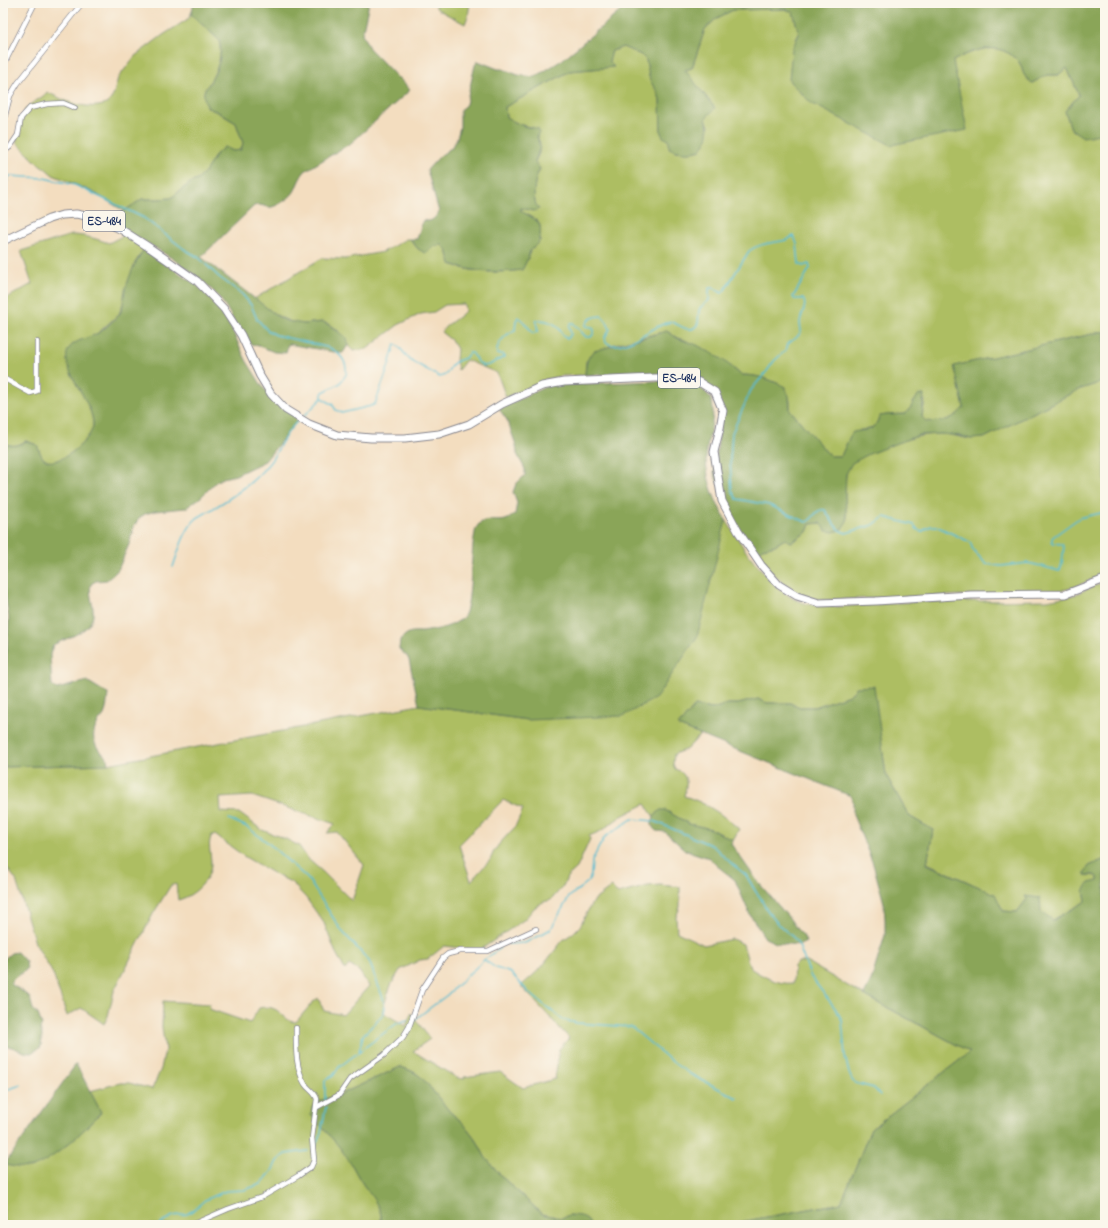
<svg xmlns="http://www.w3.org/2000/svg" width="1108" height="1228" font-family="'Indie Flower',sans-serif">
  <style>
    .green { fill: #adbe62; stroke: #647660; fill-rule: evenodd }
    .forest { fill: #8aa558; stroke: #526a5b }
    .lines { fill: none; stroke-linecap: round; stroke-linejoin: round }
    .stream { stroke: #54bcd1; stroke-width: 1.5 }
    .street-casing { stroke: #87868e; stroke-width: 6 }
    .primary-casing { stroke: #87868e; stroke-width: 9 }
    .street { stroke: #fff; stroke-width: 4.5 }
    .primary { stroke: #fff; stroke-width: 7 }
    .labels { text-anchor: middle; stroke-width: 4; stroke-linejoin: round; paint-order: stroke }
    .shield { fill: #fbf7ec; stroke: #5e6b89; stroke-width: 1 }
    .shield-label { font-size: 12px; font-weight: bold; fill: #1b2f5e }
  </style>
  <rect width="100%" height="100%" fill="#fbf7ec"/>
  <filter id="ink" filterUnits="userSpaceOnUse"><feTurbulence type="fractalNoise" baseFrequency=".025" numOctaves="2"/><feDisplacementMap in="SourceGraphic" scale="8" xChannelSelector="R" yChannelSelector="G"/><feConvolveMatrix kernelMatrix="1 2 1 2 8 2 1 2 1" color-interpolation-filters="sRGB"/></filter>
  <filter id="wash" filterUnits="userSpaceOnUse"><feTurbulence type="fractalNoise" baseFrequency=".012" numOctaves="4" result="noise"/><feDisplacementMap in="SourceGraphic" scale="16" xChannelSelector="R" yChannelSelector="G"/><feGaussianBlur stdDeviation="0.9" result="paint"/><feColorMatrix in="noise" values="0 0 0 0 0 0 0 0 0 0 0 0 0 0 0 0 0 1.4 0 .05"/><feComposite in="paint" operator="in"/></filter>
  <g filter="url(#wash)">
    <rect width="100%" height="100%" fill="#f3ddbf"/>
    <g class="green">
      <polygon points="434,3 470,3 468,16 465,24 437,9"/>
      <path d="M785 9 793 12 799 34 796 39 791 83 811 103 953 61C975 49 1000 40 1019 62 1022 66 1022 72 1025 76 1027 79 1030 81 1032 83L1047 75H1058L1067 68 1079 95 1065 111 1071 129 1083 136 1105 133V331L955 366 964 408C954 420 941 423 926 421L922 417 925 400 914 401 911 407 905 414 887 415 880 416 876 424 870 429 860 430 848 441 841 456H831L827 453 790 410V401L785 387C770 379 757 375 741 375L732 367 685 340 677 338 667 331 611 345 586 361 585 375 561 376 547 379 506 397 497 373 466 360 458 370 456 360 457 349 452 341 441 332C447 323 457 320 465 311L464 304 445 305 434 312 421 314 398 325 367 349 353 351C349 347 349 344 347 340 344 334 333 327 328 324 320 320 312 324 303 324 284 323 269 310 254 299L322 258 345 259 383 252 406 239H410L418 249 442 245 447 250 451 264C474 274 498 273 522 270L528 258 530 251 540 241V225L535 219 521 211V208L533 211 536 207C532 196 534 179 540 169L535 162 539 153 540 143 533 127C524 127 514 122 506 117L505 107 570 71 613 67 609 61 612 51 623 47 641 55 646 60 650 81 657 91 660 99 661 133 669 140 675 151 692 152 701 150 709 126 685 70 692 68 705 29 717 18 733 10Z"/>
      <path d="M191 14 219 40C224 59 214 76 204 91L208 108 217 112 236 123 243 143 241 150 233 151 225 147 217 153 205 172 197 180 190 183 171 198 158 199H142L124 211 93 192 53 175 46 169 36 162 16 142 25 110C30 102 41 100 47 92 64 101 90 112 108 103L113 96 118 78 135 56 163 35 188 19Z"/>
      <path d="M71 235C85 235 96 239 109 243L124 235 144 249 135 263 125 291 124 301 119 314 98 333 72 345 68 350C69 356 68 365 70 371 77 389 93 405 93 425 93 439 58 468 46 461 41 458 39 449 37 445L26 441C17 446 14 447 3 443V300L32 284 21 251Z"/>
      <path d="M1105 381V574L1072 588 1055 592 821 600C791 595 774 576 756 554L762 548 775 545 785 539 792 542 807 532 810 524 847 521C846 506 841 475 851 463 856 459 870 453 876 451 897 442 918 434 941 434 952 434 961 438 971 439 975 439 980 438 984 438L1078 390Z"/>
      <path d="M726 520 745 550 772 583 783 592 794 599 807 604 820 606 833 607 912 602 1047 600 1074 595 1105 581V859L1089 866 1085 875 1098 876V881L1084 891 1086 901 1053 920 1041 912 1026 897 1027 899 1017 912 1003 911 994 894 927 863 933 830 909 816 886 775 873 686 855 690 849 695 815 707H800L790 703H767L758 699 738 704H728L712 709 695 706 678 726 700 735 687 749 674 754 673 764 675 769C689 774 687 785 684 796 705 802 723 815 739 829L733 840 711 829 689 824 665 810 660 811 654 817 645 804 620 817 601 831 589 836 590 839 577 868 567 877 564 885 551 900 543 902 534 908 525 919 480 950 444 946 428 959 420 960 400 970 391 985 384 1005V1013L406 1026 411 1013 430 1039 413 1051 457 1078 465 1079 464 1077 500 1072 523 1088 555 1079 559 1049 569 1038 521 986 541 968 563 940 573 933 580 926 593 901 612 887 618 894 648 886 660 885 680 887V907L676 917 677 932 704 945 732 939 743 944 750 968C763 976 777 985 793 983L794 966 798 962H807L860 993 970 1052 871 1129 841 1203 725 1225H591L587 1220 570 1215 561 1218 542 1214 502 1177 485 1157 477 1141 463 1123 450 1112 425 1081 416 1073 407 1069 400 1067 341 1094 311 1115C323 1129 337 1142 347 1157 354 1167 358 1178 365 1187 371 1195 387 1214 379 1225H3V1165L30 1168 58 1152 89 1125 101 1113 90 1091 120 1083H129L152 1089 161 1069 165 1050 162 1027 163 1001 210 1004 209 1009 250 1023 259 1008C281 1003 282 1022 296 1022L312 1003 318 998 324 1011 343 1015 369 986 359 971 349 965 345 970 335 951 324 923 306 898 291 882 276 875 245 857 215 835H212C207 843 211 854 211 863 211 880 194 896 178 900L176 884 171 885 153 914 114 991 108 1016 104 1024 81 1008 67 1016 53 974 35 943 16 880 3 862V767L108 764 419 705 528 720 717 553ZM252 796 335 824 327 833 337 832 364 865 352 901 324 873 308 859 299 846 286 839 262 830 239 813 221 812 220 798ZM503 800 523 809 515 827 500 843 494 851 490 860 471 881 459 845Z"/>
      <polygon points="7,650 3,705 3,651"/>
    </g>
    <g class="forest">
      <path d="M194 3H369L362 34 369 48 398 78H399L410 90 351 143 305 171C300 177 298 183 295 190 292 197 279 205 272 207 265 208 261 203 254 206L201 257 280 318 287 321 304 324 323 322 329 325 346 337 348 345 343 353H340L288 344 286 353 274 352 262 347 244 342C238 330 232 316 224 304 199 269 146 243 109 221L142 199H158L171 198 190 183 197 180 205 172 217 153 225 147 233 151 241 150 243 143 236 123 218 112 208 108C206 104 203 98 204 93 204 89 208 86 210 82 218 69 223 55 219 40L191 14Z"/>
      <path d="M630 3H1105V133L1083 137 1071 129 1065 111 1079 95 1067 68 1058 75H1047L1032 83C1030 81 1027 79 1025 76 1022 72 1022 66 1019 62 1000 40 975 49 953 61L967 130 891 145 811 103 791 83 789 80 792 49 799 34 793 12 785 9 733 10 717 18 705 29 692 68 685 70 715 108 706 118C710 132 709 137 701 150 690 153 679 153 669 148V140L663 137 661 133 660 99 657 91 650 81 646 60 641 55 623 47 612 51 609 61 614 67 570 71 505 107 506 117C509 119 520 125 524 126 529 128 533 127 538 129L539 132 537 136 540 147 535 162 540 169C534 178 531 201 539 209L533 211 521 208V211C536 220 544 221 539 240L540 241 530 251 528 258 522 270C498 273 474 273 451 264L447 250 442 245 435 246 425 253 418 249 410 239H417L423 220C431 223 434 219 439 212L427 170 440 156 451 148 457 138 460 127V112L466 104 475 65 478 61 498 69H503L518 75 535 77 562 60Z"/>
      <path d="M144 249 198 286 220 309 232 330 246 360 264 389 298 420 265 461 236 475 223 478 217 481 201 497 186 508 155 511 145 514 139 518 133 528 130 542 118 570 107 580 96 581 91 584C89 593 92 600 93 609 96 631 68 637 53 645L50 655 52 685 57 689 87 681 108 694C107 700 107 709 104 715 102 718 99 720 98 723 89 737 95 748 107 757L108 764 3 767V705L9 620 3 579V443C14 447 17 446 26 441L37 445C39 449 41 458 46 460 58 468 92 439 93 426 95 404 59 368 68 350 74 339 91 338 100 332 106 328 112 321 118 316 124 310 123 298 125 290 127 284 129 278 131 273 134 264 139 257 144 249Z"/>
      <path d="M667 331 677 338 697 345 722 359 741 375C757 375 770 379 785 387L789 396 790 410 827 453 831 456H841L850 436 853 432 871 429 876 424 880 416 887 415 905 414 911 407 918 395H924L922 417 926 421C941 423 954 420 964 407L954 366 1105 331V381L1078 390 984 438 971 439 960 436 942 434 920 435 897 443 869 454 852 463 846 474 845 495 847 521 842 529 834 532 826 531 820 523 810 524 807 532 791 542 785 539 775 545 762 548 756 554 735 522 714 474 721 418 718 400 694 377 690 376 635 374 585 375C586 365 586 358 594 351Z"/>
      <path d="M658 381C679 382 713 381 713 411 713 427 706 443 706 460 707 482 715 501 726 520L697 637 656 698 623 716 528 720 419 705 409 660 407 656 399 649 400 640C402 638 405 635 407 634 411 631 417 632 422 632 435 630 455 627 464 616 471 607 471 553 474 538 475 533 475 528 479 524 487 516 498 524 508 519 510 518 513 515 515 514L517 503 513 492 516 484 525 475V469L517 454 516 445 507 420 499 409 549 385Z"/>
      <polygon points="874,686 886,775 909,816 933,830 927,864 995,894 1003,911 1017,912 1027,899 1025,896 1040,898 1041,912 1053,920 1086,901 1084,891 1089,883 1098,881 1098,877 1094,875 1085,875 1085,872 1089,866 1105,859 1105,1225 725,1225 841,1203 871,1129 970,1052 864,995 871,981 885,935 885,920 884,903 873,864 853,815 853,801 851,796 678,726 695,706 712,709 728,704 738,704 758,699 767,703 790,703 800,707 815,707 849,695 855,690 856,687"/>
      <polygon points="660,810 665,810 689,824 711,829 733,840 731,844 758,882 790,919 796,928 803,935 806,942 800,945 776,943 765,938 750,915 735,880 716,865 709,858 685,850 665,832 656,831 654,829 652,826 652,822 654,817"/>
      <path d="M17 952 26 962 27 969C22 974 14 976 11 983L12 985C18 988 25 993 29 997 33 1002 30 1010 38 1014L42 1025 40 1029 42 1035 41 1047 31 1053C21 1053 13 1045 3 1046V960L11 953Z"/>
      <path d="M76 1064 101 1112C86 1129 53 1161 32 1167 24 1169 12 1166 4 1165Z"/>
      <path d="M400 1067 407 1069 417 1074 425 1081 450 1112 463 1123 477 1141 485 1157 502 1177 542 1214 561 1218 570 1215 581 1216 587 1220 591 1225H379C387 1214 371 1196 365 1187 358 1178 354 1167 347 1158 337 1142 323 1129 311 1115L312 1107 318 1101 341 1094Z"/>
    </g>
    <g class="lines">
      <g class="stream">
        <path d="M3 192 9 176 44 178 75 185 144 218 184 249 198 257 219 277 242 294 251 305 257 319 267 330 276 335 330 348C341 354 348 362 346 375L339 384 323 392 322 394V398"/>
        <path d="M322 398 332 404 336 410 342 413 371 406 375 404 378 396 388 368 395 344 399 347 410 360 440 377C448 375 447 372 451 366 454 361 460 360 465 358L469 353H472L477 361 483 366 489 365 504 357 502 354H497C496 343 506 334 515 330L516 321 518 317 523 321 532 332 534 333 538 331 536 321C543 319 555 322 559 329 562 333 562 336 567 339L568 338 571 334 569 327 570 324H574L586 337H591L594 333V330L592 327 585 326C588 318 594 316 602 316L607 322 610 329 605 337 606 342C619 353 646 332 659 326 663 324 670 321 674 323 680 325 687 332 694 328 702 323 696 315 700 308 702 305 707 303 709 300V288H714L722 293 724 291 749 251C759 243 773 243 786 240 789 239 791 237 794 236L797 244 799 264 803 266 809 264 810 268 793 297 794 299H803C808 306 801 313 800 322 800 325 801 329 801 332L797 337 788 344 786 350 774 361 767 371 751 390 732 433 730 460 732 491 737 499 769 505 806 522C814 520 815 508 825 510L834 524 839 530 846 533 873 525 884 517 914 525 917 529 921 532 931 526H936L970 542 973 550 986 564 1001 566 1028 563 1041 566 1059 571C1064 564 1062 555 1064 547L1062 544 1052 543V538L1054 536 1079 518 1105 512"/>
        <polyline points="304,416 322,398"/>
        <path d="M173 567C178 552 185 528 197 518 223 503 251 487 270 462 279 450 285 432 297 422"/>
        <polyline points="229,819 247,827 267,842 308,879 341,930 369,961 383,998 385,1008 383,1015 363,1035 359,1052"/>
        <polyline points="508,944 525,943 551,929 569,897 589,881 591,875 592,861 599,847 605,837 632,819 654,821 713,846 732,864 746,875 756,892 760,897 765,907 777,923 795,939 799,946 811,977 835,1008 842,1020 845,1056 849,1073 852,1080 855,1083 874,1088 880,1095"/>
        <polyline points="484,960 496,968 511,973 523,986 528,992 563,1020 577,1023 631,1027 675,1064 690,1074 737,1098"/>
        <polyline points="414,1020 447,995 484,960 500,948"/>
        <polyline points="3,1091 21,1085"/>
        <polyline points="325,1100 325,1080 333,1076 339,1067 396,1024 407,1020"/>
        <polyline points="315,1147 321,1132 326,1107"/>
        <polyline points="159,1225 173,1216 187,1214 192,1211 205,1200 226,1191 244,1190 261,1184 272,1171 277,1161 285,1154 308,1151"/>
      </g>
    </g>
  </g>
  <g filter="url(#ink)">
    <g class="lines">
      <g class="street-casing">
        <g id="street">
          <polyline points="3,66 35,3"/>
          <polyline points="3,123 10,96 18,83 82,3"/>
          <polyline points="3,152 10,147 18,135 21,118 30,108 47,104 63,103 75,108"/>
          <polyline points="3,378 30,393 37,391 37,342"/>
          <polyline points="317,1107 339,1095 350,1079 384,1055 403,1037 409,1027 422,990 443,958 448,954 460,951 488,951 536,929"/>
          <path d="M191 1225 228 1209 262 1197 298 1176 311 1167 314 1160 312 1138 317 1099C315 1092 309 1090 305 1084 295 1067 296 1047 296 1028"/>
        </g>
      </g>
      <g class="primary-casing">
        <polyline id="primary" points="3,241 49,219 62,215 76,214 97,218 122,230 150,248 197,281 224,309 241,335 260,376 271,394 286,410 309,424 337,435 371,438 405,438 439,434 469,424 502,404 542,386 564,382 655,378 682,378 699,382 715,392 723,411 720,428 714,452 722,501 738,531 761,565 779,585 797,596 819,603 876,601 971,595 1066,594 1105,579"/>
      </g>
      <use href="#street" class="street"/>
      <use href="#primary" class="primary"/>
    </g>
  </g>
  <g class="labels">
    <g class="shield">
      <rect x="83" y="211" width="42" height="20" rx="3"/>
      <rect x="658" y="368" width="42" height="20" rx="3"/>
    </g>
    <g class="shield-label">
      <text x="104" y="225">ES-484</text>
      <text x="679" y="382">ES-484</text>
    </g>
  </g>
  <rect width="1108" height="1228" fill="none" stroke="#fbf7ec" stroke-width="16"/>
</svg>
